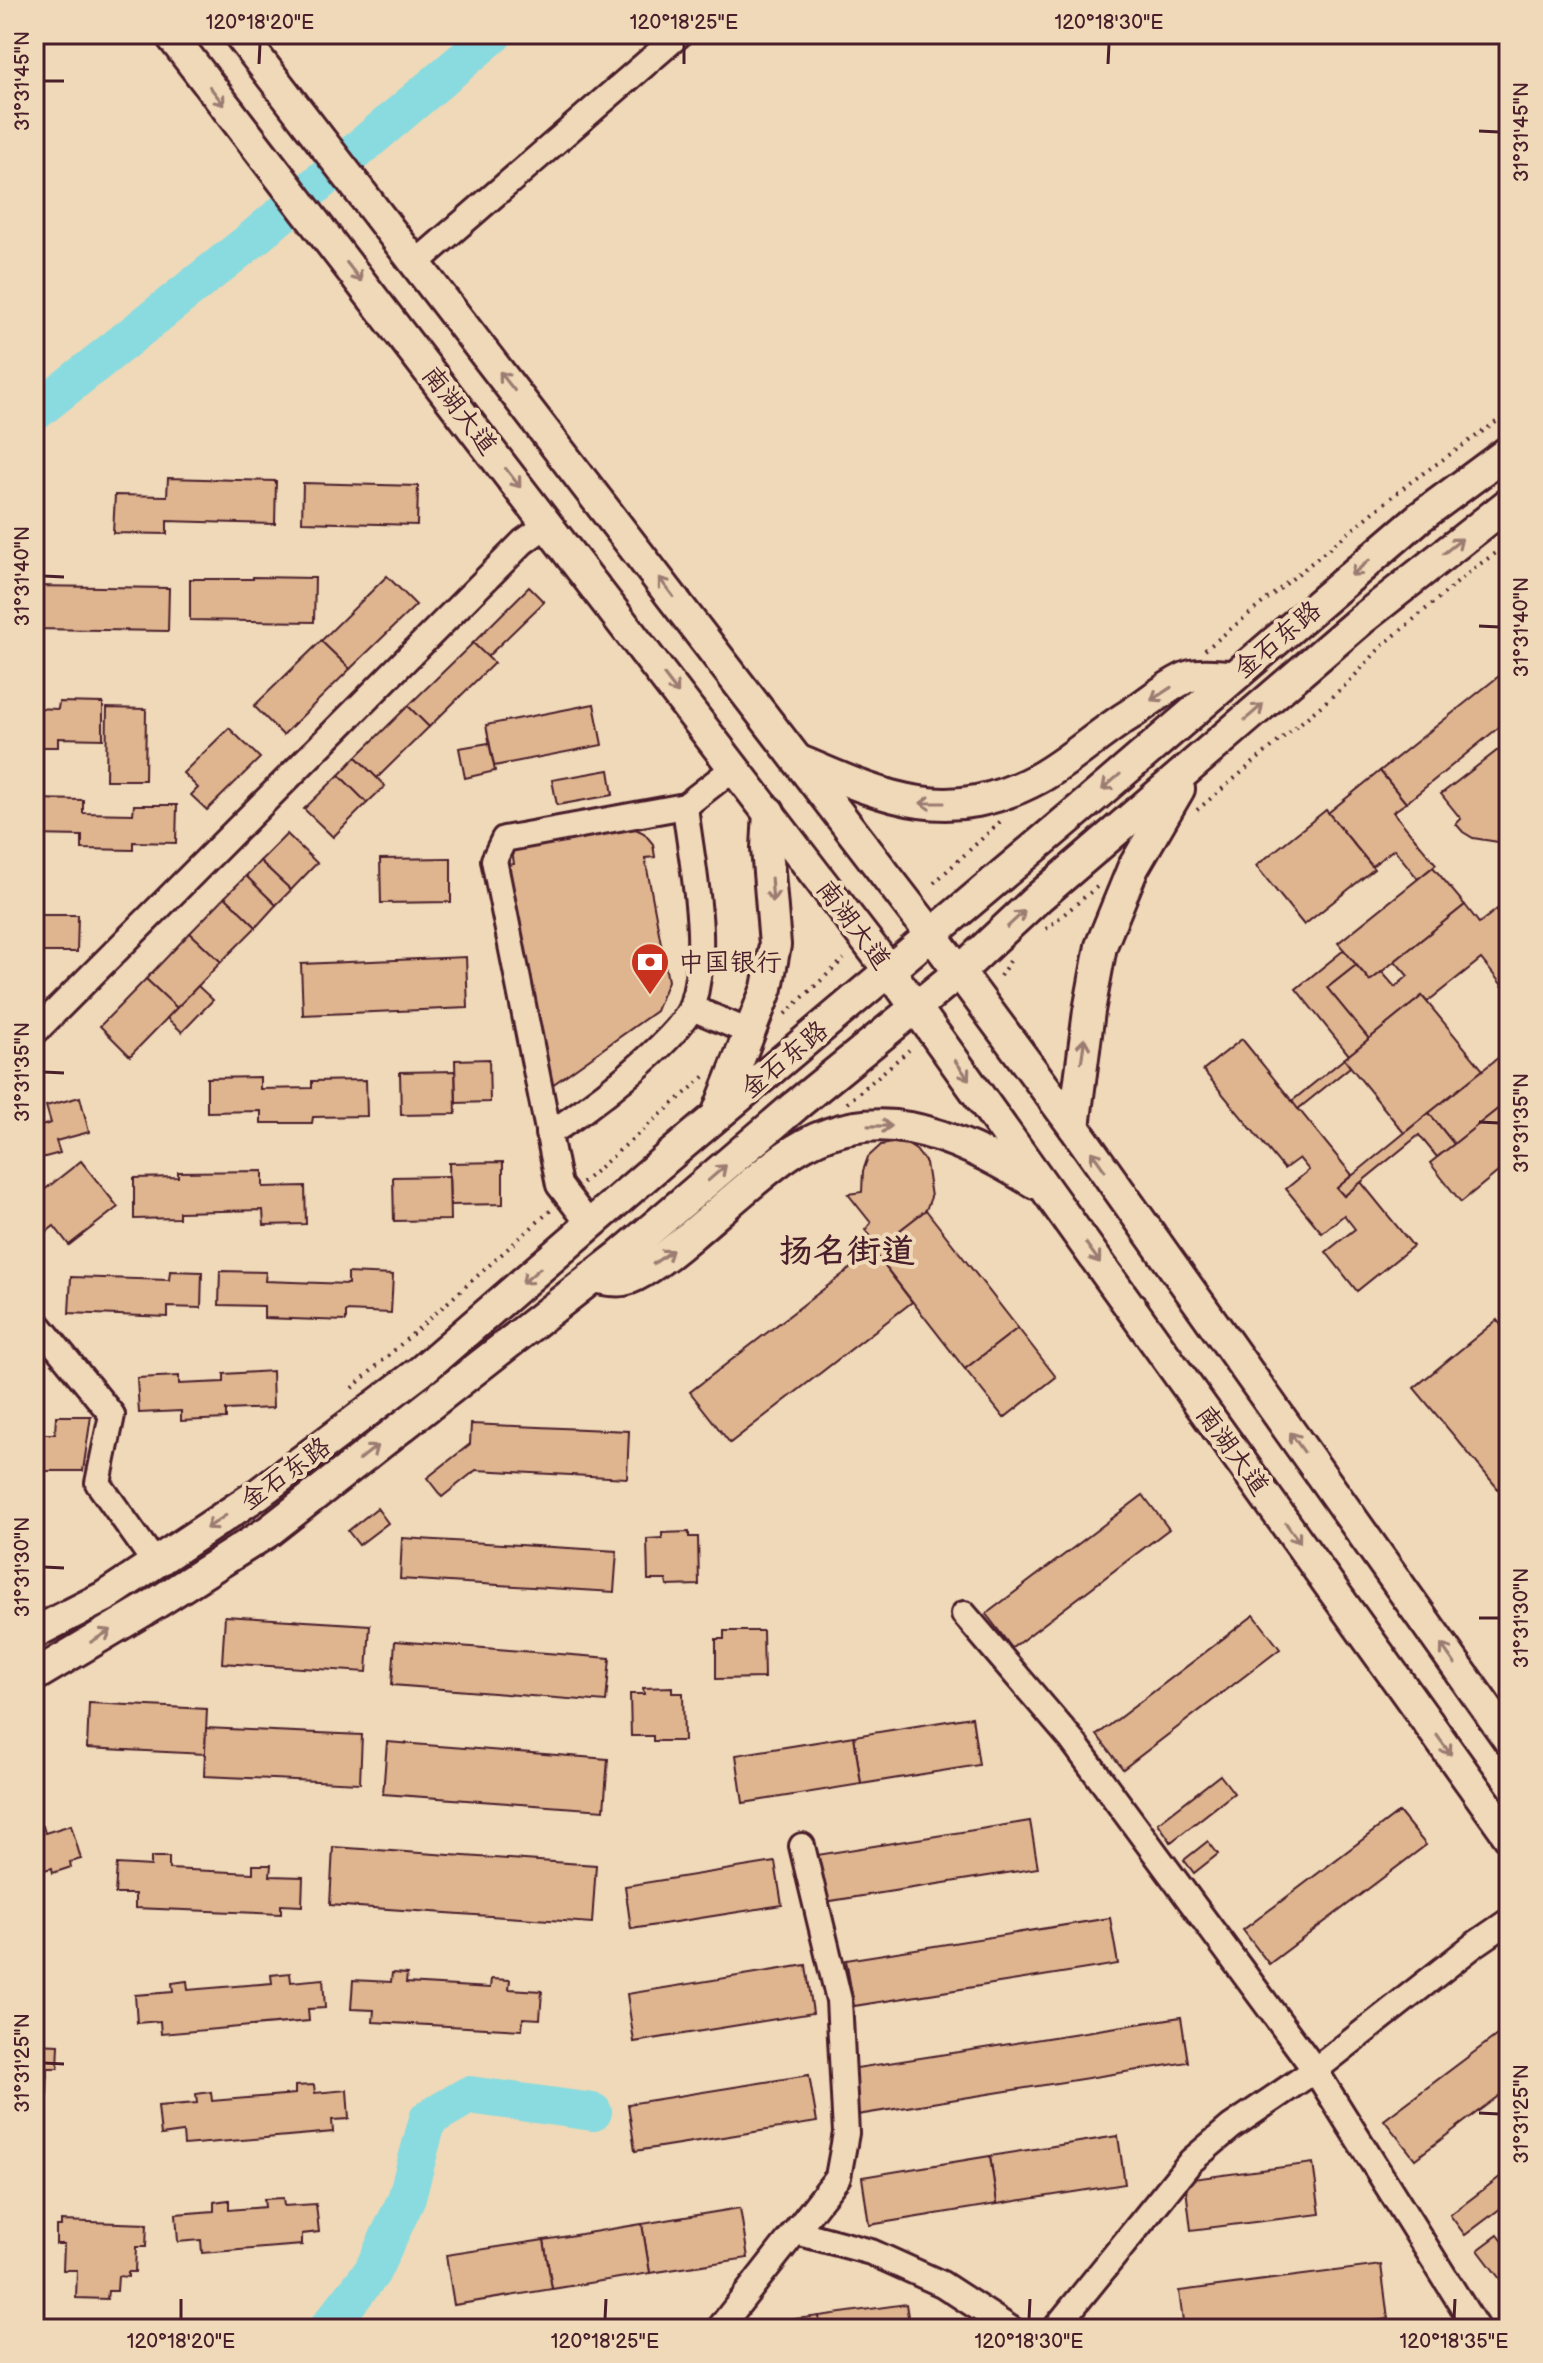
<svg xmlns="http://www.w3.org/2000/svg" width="1543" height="2363" font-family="'Balsamiq Sans','LXGW WenKai TC',sans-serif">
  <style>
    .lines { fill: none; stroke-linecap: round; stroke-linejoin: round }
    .river { stroke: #89dbdf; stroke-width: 38 }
    .building { fill: #deb58f; stroke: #4a1f2b; stroke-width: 2 }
    .minor-casing { stroke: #4a1f2b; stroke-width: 30 }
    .major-casing { stroke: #4a1f2b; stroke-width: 36 }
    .path { stroke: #4a1f2b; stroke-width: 4; stroke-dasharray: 2 6; stroke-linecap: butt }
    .minor { stroke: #efd9b8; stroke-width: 24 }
    .major { stroke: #efd9b8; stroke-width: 30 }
    .oneway { stroke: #9c7c72 }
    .ticks { fill: none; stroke: #4a1f2b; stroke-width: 3 }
    .labels { text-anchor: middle; stroke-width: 8; stroke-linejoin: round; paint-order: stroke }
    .street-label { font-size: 26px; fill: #4a1f2b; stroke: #efd9b8 }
    .poi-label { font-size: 26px; fill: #4a1f2b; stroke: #efd9b8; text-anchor: start }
    .district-label { font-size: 34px; font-weight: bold; fill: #4a1f2b; stroke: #efd9b8 }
    .neatline { fill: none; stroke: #4a1f2b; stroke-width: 3 }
    .ticks-label { font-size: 20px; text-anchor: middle; fill: #4a1f2b }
  </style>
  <rect width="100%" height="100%" fill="#efd9b8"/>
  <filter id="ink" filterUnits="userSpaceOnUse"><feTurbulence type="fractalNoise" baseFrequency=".0125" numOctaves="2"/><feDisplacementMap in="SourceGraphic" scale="16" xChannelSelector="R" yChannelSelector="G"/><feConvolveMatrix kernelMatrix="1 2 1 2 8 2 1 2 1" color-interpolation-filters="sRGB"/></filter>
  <g filter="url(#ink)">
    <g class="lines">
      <g class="river">
        <polyline points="34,413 249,242 494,34"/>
        <polyline points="327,2329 372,2272 406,2200 428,2119 469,2095 593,2112"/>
      </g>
    </g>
    <g class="building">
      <polygon points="168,478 276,481 275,524 167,521 167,534 113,533 115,495 167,496"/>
      <polygon points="303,483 418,486 417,525 302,522"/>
      <polygon points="387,576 416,605 350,669 321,641"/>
      <polygon points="253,577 315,578 314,622 190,620 190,579 253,579"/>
      <polygon points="34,586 169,588 168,631 34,629"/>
      <polygon points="529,587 544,602 487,657 473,643"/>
      <polygon points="321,641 350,669 283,735 254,706"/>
      <polygon points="473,643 494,663 429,727 408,706"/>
      <polygon points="1509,668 1509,719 1406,803 1380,771"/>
      <polygon points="59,702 103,703 103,739 58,738 58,747 34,747 34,708 58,709"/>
      <polygon points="594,704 602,745 494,766 486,725"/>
      <polygon points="408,706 429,727 377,778 356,757"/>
      <polygon points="107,708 146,709 145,780 106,780"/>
      <polygon points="229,728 260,758 207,810 191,795 198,788 183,773"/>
      <polygon points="489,743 495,771 465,778 459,748"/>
      <polygon points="1498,750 1509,764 1509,837 1498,842 1473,838 1463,832 1456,824 1461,819 1441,794"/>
      <polygon points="356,757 385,786 367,803 339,775"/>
      <polygon points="609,770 613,795 557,805 552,780"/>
      <polygon points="1380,771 1406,803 1393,812 1436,864 1418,879 1394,849 1372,866 1328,813"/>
      <polygon points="339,775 367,803 333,837 304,809"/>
      <polygon points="34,799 83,800 83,813 133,814 134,805 177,805 176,843 133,842 133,850 82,849 82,836 34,835"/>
      <polygon points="1326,810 1374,869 1304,925 1256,866"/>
      <polygon points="627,825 644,833 653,844 655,857 645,858 668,981 656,1011 548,1088 508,865 514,864 511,843"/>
      <polygon points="287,834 317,863 291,890 260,861"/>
      <polygon points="451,858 451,902 381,903 380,859"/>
      <polygon points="260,861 291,890 276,905 246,876"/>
      <polygon points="1433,867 1465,905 1370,981 1338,943"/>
      <polygon points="246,876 276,905 256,927 225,897"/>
      <polygon points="225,897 256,927 221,962 190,933"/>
      <polygon points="1509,899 1509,925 1496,910"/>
      <polygon points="1465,905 1479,923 1496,910 1509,925 1509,994 1481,959 1427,1002 1422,996 1369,1039 1327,988 1356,965 1370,981 1382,972 1395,987 1408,976 1395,961"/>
      <polygon points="34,915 78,915 77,952 34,952"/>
      <polygon points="190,933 221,962 177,1008 146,979"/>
      <polygon points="1344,950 1356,965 1327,988 1369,1039 1349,1055 1296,989"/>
      <polygon points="466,957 468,1008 303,1015 301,964"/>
      <polygon points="146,979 177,1008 130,1056 100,1026"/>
      <polygon points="198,986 213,1000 182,1032 167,1018"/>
      <polygon points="1422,996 1483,1070 1404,1133 1344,1059"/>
      <polygon points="1242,1039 1352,1175 1337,1188 1344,1196 1361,1182 1413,1246 1357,1291 1326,1252 1355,1229 1344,1215 1322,1233 1286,1189 1309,1170 1299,1158 1284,1169 1203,1070"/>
      <polygon points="1509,1049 1509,1100 1454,1144 1429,1113"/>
      <polygon points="489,1059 490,1102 456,1103 455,1060"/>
      <polygon points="1344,1059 1350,1067 1298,1109 1292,1101"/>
      <polygon points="455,1071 456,1114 401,1115 400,1072"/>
      <polygon points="260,1077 260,1089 312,1088 312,1081 366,1080 367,1116 313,1117 312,1123 261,1123 261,1111 207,1112 207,1078"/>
      <polygon points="80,1097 89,1132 56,1141 60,1153 34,1160 34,1128 51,1123 46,1106"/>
      <polygon points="1509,1100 1509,1163 1461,1202 1430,1163"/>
      <polygon points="1429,1113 1454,1144 1437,1157 1419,1135 1344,1196 1337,1188"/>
      <polygon points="893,1143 905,1143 916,1150 926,1163 931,1197 926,1210 880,1246 865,1230 871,1223 848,1194 862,1192 863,1171 868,1157 881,1145"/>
      <polygon points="81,1161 118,1207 69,1245 54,1226 34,1242 34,1207 37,1205 34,1198"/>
      <polygon points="503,1162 503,1204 450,1205 449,1163"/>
      <polygon points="263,1171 263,1187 305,1186 306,1224 264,1225 263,1210 179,1212 179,1218 134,1219 134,1178 178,1177 178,1172"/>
      <polygon points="449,1176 450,1220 394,1221 393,1177"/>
      <polygon points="926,1210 1018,1328 965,1369 873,1251"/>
      <polygon points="873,1251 912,1302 730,1443 690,1392"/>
      <polygon points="170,1271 202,1272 201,1308 168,1307 168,1317 69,1313 71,1277 169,1280"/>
      <polygon points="220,1271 266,1272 265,1281 348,1284 348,1273 393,1275 391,1313 346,1311 346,1321 264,1318 264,1306 219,1305"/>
      <polygon points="1497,1320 1509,1335 1509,1502 1414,1388"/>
      <polygon points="1018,1328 1056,1377 1004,1418 965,1369"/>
      <polygon points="272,1371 273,1408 226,1410 226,1419 181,1421 181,1411 139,1413 137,1378 179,1376 179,1384 224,1382 224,1374"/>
      <polygon points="56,1416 91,1416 83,1471 34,1471 34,1434 55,1434"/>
      <polygon points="471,1424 629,1431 627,1478 476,1470 442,1497 427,1478 470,1444"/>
      <polygon points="1143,1495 1169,1529 1012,1648 986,1614"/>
      <polygon points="377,1508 388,1523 359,1545 348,1531"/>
      <polygon points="689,1532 689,1537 698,1537 699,1585 667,1586 666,1580 648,1580 647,1539 662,1538 662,1533"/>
      <polygon points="402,1538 617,1551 614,1592 400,1579"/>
      <polygon points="1254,1615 1280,1649 1123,1769 1097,1735"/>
      <polygon points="225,1616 370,1625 367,1672 222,1663"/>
      <polygon points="724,1631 763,1631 764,1678 716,1679 716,1639 724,1639"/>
      <polygon points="395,1641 610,1658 606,1702 392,1685"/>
      <polygon points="672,1687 672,1693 683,1693 684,1741 653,1741 653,1736 631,1736 630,1694 644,1694 643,1688"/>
      <polygon points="89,1703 207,1709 205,1754 87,1748"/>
      <polygon points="972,1717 979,1765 861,1784 854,1736"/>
      <polygon points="206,1728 362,1735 360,1783 204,1776"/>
      <polygon points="854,1736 861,1784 743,1803 736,1755"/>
      <polygon points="387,1742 608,1759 604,1810 383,1794"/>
      <polygon points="1220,1775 1234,1793 1171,1842 1158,1823"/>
      <polygon points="1399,1812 1426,1845 1269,1964 1243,1930"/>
      <polygon points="1030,1821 1038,1868 818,1903 811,1856"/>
      <polygon points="71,1825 81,1859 70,1862 71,1867 53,1873 52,1868 40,1871 42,1877 34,1880 34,1829 43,1826 45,1833"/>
      <polygon points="1208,1841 1218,1854 1194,1873 1184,1860"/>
      <polygon points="333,1847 596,1865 592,1923 330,1905"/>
      <polygon points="151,1857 169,1857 169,1869 253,1873 253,1865 271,1865 270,1876 303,1877 302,1906 281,1905 281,1914 135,1908 135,1894 115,1894 117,1864 151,1866"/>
      <polygon points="775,1862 782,1905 631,1929 625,1886"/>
      <polygon points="1110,1918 1118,1964 854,2006 846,1960"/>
      <polygon points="806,1965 813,2013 634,2042 627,1994"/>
      <polygon points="290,1973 291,1982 323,1979 325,2008 308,2009 309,2021 161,2034 160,2021 137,2023 135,1995 173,1992 172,1983 187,1981 188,1990 272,1983 271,1975"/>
      <polygon points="392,1973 407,1974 406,1983 490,1988 491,1979 510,1980 509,1989 542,1991 540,2019 523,2018 522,2030 373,2022 374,2010 351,2009 353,1980 391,1982"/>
      <polygon points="1181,2017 1188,2062 857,2115 850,2069"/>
      <polygon points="1509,2026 1509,2088 1415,2159 1384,2120"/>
      <polygon points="34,2044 59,2045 58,2068 48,2068 47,2094 40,2094 40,2099 34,2098"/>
      <polygon points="809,2075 817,2122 635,2151 628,2104"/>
      <polygon points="314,2085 315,2093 347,2090 349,2119 332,2120 333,2132 184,2145 183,2132 161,2135 158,2106 197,2103 196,2094 211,2092 212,2101 295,2094 295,2086"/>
      <polygon points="1118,2136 1125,2184 997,2204 990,2156"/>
      <polygon points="990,2156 997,2204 869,2225 862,2177"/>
      <polygon points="1313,2163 1320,2214 1191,2230 1185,2180"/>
      <polygon points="1509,2170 1509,2202 1465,2235 1450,2215"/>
      <polygon points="283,2198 284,2206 316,2204 319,2232 302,2234 302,2245 202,2253 201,2240 178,2242 176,2214 214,2211 214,2202 229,2200 229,2210 265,2207 264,2199"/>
      <polygon points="740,2208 748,2258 650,2273 642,2224"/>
      <polygon points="61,2221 147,2224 146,2247 136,2247 135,2272 128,2272 128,2277 118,2276 117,2291 108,2291 107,2299 76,2298 77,2270 63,2270 64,2244 56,2244 56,2226 61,2226"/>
      <polygon points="642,2224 650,2273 552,2289 544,2240"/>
      <polygon points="1498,2235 1509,2249 1509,2279 1503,2283 1478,2250"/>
      <polygon points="544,2240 552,2289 454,2305 446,2255"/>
      <polygon points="1381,2265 1388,2319 1315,2329 1184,2329 1179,2291"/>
      <polygon points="906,2304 910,2329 820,2329 819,2316"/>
      <polygon points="819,2316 820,2329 731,2329 731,2327"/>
    </g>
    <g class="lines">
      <g class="minor-casing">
        <g id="minor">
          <polyline points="416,263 680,34"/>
          <polyline points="692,1008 749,1032"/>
          <polyline points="34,1033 523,542 548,524"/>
          <path d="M548 1134C580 1116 682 1038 692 1005 711 945 692 867 685 806"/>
          <polyline points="590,1225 559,1185 494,860 504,839 685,806 735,767"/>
          <polyline points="34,1319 112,1415 98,1483 155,1563"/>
          <polyline points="964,1614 1071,1739 1315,2070 1477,2329"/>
          <polyline points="796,2232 871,2252 942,2284 1011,2329"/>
          <polyline points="719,2329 838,2177 846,2133 839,2000 802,1846"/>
          <polyline points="1055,2329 1191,2161 1231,2127 1315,2070 1474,1945 1509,1921"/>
        </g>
      </g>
      <g class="major-casing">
        <g id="major">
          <polyline points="170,34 889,970 1509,1836"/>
          <polyline points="239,34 931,934 1074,1127 1509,1740"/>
          <path d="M800 761C886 798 948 827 1039 778 1070 761 1098 734 1129 715 1143 706 1177 679 1191 676 1204 673 1221 676 1234 676"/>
          <polyline points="717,1115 767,988 775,945 767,848 769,812"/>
          <polyline points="1074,1127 1089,1011 1101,946 1133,868 1179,789"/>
          <path d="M592 1277C601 1278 614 1282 623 1280 640 1278 675 1249 689 1237 720 1211 750 1183 782 1159 869 1094 954 1134 1035 1183"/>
          <polyline points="34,1633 104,1597 258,1494 421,1371 668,1157 1092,799 1420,517 1509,451"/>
          <polyline points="34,1676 153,1605 269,1531 621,1255 795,1106 959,972 1038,898 1361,620 1509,503"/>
        </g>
      </g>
      <g class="path">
        <polyline points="1205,650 1408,484 1509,413"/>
        <polyline points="1197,810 1348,683 1382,646 1477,566 1509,544"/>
        <polyline points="934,883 1002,820"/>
        <polyline points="1046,929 1098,886"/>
        <polyline points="1000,976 1010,961"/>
        <polyline points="785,1014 844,959"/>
        <polyline points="847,1103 909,1050"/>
        <polyline points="582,1183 705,1076"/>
        <polyline points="352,1388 551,1210"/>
      </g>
      <use href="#minor" class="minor"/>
      <use href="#major" class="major"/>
    </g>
    <defs><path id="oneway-shaft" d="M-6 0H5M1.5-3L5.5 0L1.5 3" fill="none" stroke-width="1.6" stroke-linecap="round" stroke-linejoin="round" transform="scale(2)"/></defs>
    <g class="oneway">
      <use href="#oneway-shaft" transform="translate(217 96) rotate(52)"/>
      <use href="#oneway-shaft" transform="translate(354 272) rotate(52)"/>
      <use href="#oneway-shaft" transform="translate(507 381) rotate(-128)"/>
      <use href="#oneway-shaft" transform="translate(513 478) rotate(52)"/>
      <use href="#oneway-shaft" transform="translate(1453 546) rotate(-39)"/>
      <use href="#oneway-shaft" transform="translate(1360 568) rotate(140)"/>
      <use href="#oneway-shaft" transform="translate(666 587) rotate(-127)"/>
      <use href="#oneway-shaft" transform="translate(671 684) rotate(53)"/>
      <use href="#oneway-shaft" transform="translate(1161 694) rotate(147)"/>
      <use href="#oneway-shaft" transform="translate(1254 712) rotate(-41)"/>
      <use href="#oneway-shaft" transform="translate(1111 782) rotate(139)"/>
      <use href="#oneway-shaft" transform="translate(932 803) rotate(-180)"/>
      <use href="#oneway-shaft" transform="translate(772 890) rotate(86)"/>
      <use href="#oneway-shaft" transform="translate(1016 919) rotate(-43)"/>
      <use href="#oneway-shaft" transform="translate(1083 1050) rotate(-82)"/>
      <use href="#oneway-shaft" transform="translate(962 1070) rotate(54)"/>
      <use href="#oneway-shaft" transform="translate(880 1126) rotate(1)"/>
      <use href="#oneway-shaft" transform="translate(1098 1161) rotate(-125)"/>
      <use href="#oneway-shaft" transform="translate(717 1173) rotate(-41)"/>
      <use href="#oneway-shaft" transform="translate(1093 1253) rotate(54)"/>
      <use href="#oneway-shaft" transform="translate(663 1257) rotate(-35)"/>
      <use href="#oneway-shaft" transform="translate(531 1276) rotate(139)"/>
      <use href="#oneway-shaft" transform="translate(1297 1442) rotate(-125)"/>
      <use href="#oneway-shaft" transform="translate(368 1453) rotate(-38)"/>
      <use href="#oneway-shaft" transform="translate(216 1522) rotate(146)"/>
      <use href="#oneway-shaft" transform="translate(1293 1533) rotate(54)"/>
      <use href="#oneway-shaft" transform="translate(101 1636) rotate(-31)"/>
      <use href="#oneway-shaft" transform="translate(1448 1654) rotate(-125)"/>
      <use href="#oneway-shaft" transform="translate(1444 1745) rotate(54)"/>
    </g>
  </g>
  <path class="ticks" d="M259 64 260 44M684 64V44M1108 64 1109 44M44 81H64M1479 131 1499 132M44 576 64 577M1479 626 1499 627M44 1072 64 1073M1479 1122 1499 1123M44 1567 64 1568M1479 1618H1499M44 2063 64 2064M1479 2113 1499 2114M181 2319V2299M605 2319 606 2299M1029 2319 1030 2299M1454 2319 1455 2299"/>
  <defs>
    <g id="bank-pin" transform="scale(2)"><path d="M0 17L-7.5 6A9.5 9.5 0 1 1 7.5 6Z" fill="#c8321e" stroke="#efd9b8"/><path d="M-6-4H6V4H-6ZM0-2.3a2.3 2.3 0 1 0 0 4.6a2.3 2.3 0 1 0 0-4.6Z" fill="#fff"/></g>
  </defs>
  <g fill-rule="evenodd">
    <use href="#bank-pin" x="650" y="962"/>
  </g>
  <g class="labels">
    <g class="street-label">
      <text transform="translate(460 410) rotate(52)" y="9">南湖大道</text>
      <text transform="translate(1277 639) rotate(-40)" y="9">金石东路</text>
      <text transform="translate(854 924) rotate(53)" y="9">南湖大道</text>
      <text transform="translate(784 1059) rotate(-40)" y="9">金石东路</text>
      <text transform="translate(1233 1450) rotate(54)" y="9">南湖大道</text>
      <text transform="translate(285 1473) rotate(-36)" y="9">金石东路</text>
    </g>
    <g class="poi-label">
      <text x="678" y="971">中国银行</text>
    </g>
    <g class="district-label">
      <text x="847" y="1262">扬名街道</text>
    </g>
  </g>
  <rect width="1543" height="2363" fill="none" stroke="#efd9b8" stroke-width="88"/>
  <rect x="44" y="44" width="1455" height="2275" class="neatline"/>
  <g class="ticks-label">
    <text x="260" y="29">120°18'20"E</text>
    <text x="684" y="29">120°18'25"E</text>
    <text x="1109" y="29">120°18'30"E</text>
    <text transform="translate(22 81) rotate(-90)" y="7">31°31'45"N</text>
    <text transform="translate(1521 132) rotate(-90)" y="7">31°31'45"N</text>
    <text transform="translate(22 576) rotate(-90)" y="7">31°31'40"N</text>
    <text transform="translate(1521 627) rotate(-90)" y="7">31°31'40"N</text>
    <text transform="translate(22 1072) rotate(-90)" y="7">31°31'35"N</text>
    <text transform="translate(1521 1123) rotate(-90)" y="7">31°31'35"N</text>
    <text transform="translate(22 1567) rotate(-90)" y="7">31°31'30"N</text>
    <text transform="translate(1521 1618) rotate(-90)" y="7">31°31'30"N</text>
    <text transform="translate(22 2063) rotate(-90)" y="7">31°31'25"N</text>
    <text transform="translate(1521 2114) rotate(-90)" y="7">31°31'25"N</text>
    <text x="181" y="2348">120°18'20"E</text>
    <text x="605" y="2348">120°18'25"E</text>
    <text x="1029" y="2348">120°18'30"E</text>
    <text x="1454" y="2348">120°18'35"E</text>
  </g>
</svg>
